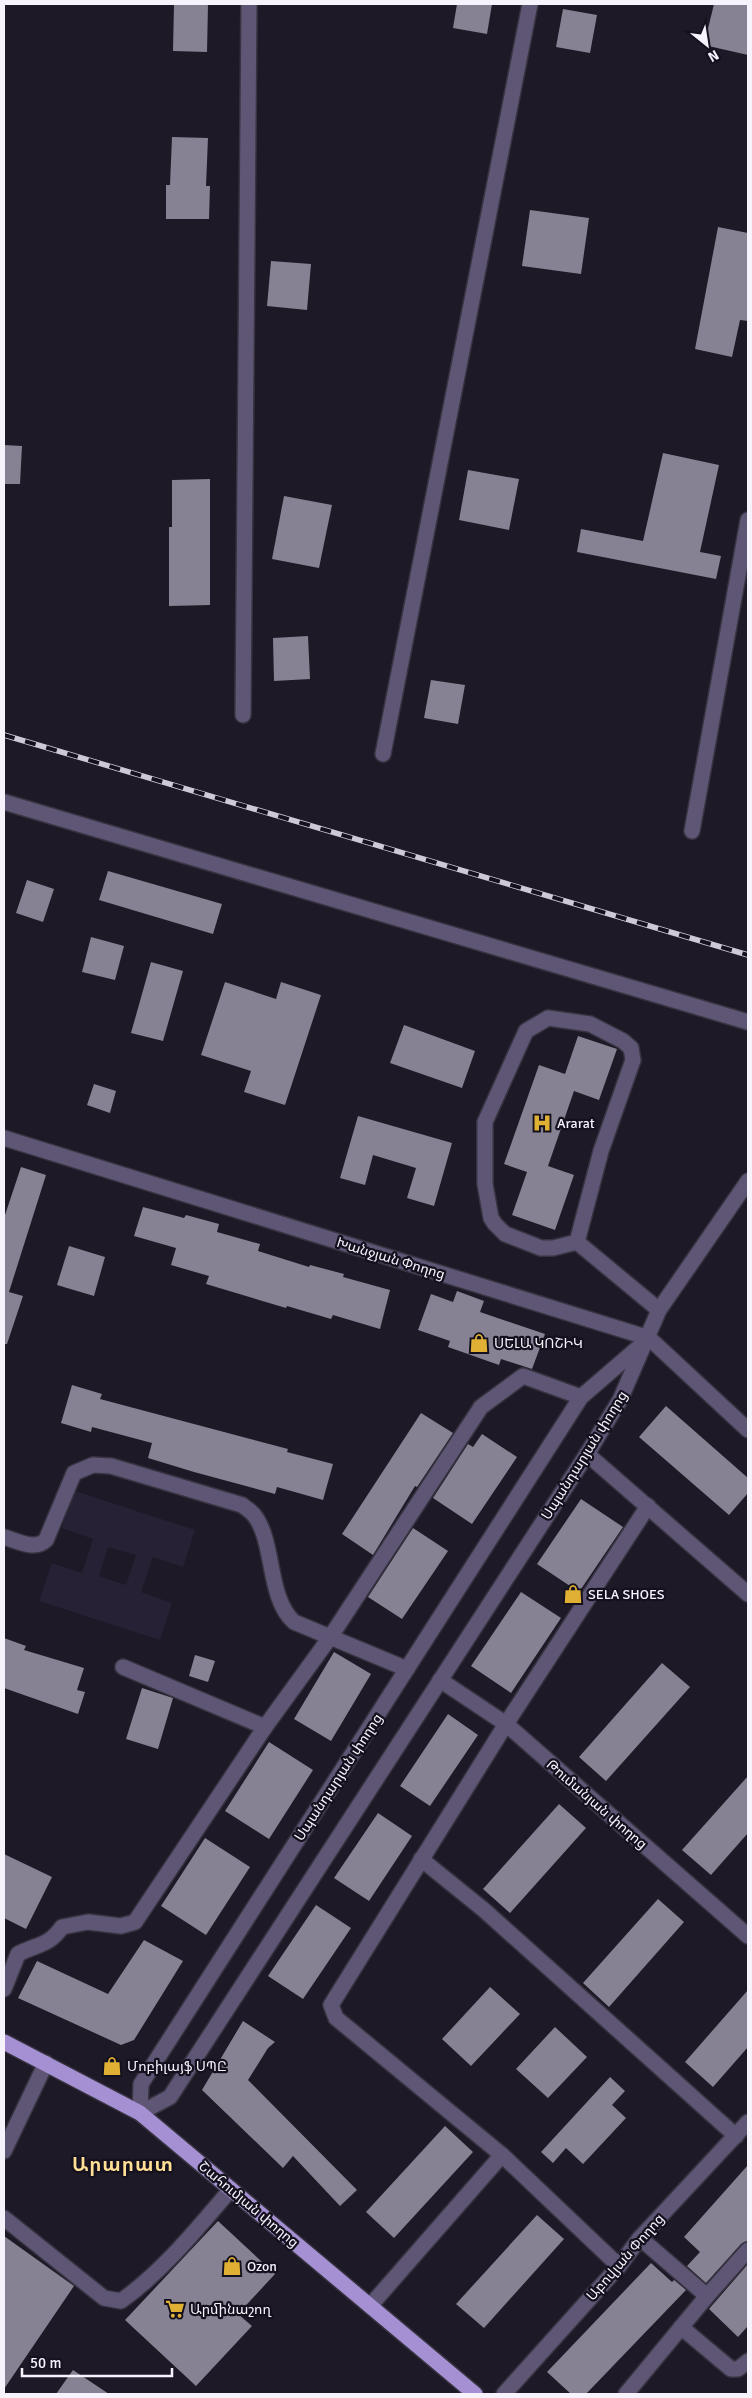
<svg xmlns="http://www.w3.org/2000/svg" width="752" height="2398" font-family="Signika,'Noto Sans Armenian',sans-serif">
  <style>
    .built { fill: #262134; fill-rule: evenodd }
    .building { fill: #868293 }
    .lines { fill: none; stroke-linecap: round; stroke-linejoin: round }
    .minor-casing { stroke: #373340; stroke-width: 18 }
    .major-casing { stroke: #373340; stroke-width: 18 }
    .minor { stroke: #5f5676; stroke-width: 15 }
    .major { stroke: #a490d2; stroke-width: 15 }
    .rail-casing { stroke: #cecad5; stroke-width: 5.5 }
    .rail { stroke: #14101d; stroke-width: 4; stroke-dasharray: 11; stroke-linecap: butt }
    .labels { text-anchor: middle; stroke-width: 4.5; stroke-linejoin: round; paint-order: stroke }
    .poi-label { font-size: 14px; fill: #f6f3fd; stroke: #14101d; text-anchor: start }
    .street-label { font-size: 14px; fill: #f6f3fd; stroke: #14101d }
    .district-label { font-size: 19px; font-weight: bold; letter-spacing: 1px; fill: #ffdf94; stroke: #14101d }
  </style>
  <rect width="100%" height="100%" fill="#1d1926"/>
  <path class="built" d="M75 1491 195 1530 183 1567 153 1557 141 1592 172 1603 160 1640 39 1601 52 1563 82 1573 93 1539 62 1528ZM108 1547 136 1555 126 1585 99 1576Z"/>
  <g class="building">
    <polygon points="174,4 208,4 207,52 173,51"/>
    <polygon points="457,4 492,4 487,34 453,28"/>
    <polygon points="714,4 748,4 748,55 704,45"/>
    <polygon points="563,9 597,15 590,53 556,47"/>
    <polygon points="172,137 208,138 206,186 210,186 209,219 166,219 166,185 170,185"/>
    <polygon points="530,210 589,218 581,274 522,266"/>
    <polygon points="718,227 748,233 748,321 740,320 732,357 695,349"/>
    <polygon points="271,261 311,264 307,310 267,306"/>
    <polygon points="4,445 22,446 20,484 4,484"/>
    <polygon points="663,453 719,465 700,552 721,556 716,579 577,552 581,529 643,541"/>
    <polygon points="468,470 519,479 509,530 459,520"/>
    <polygon points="210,479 210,605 169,606 169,527 172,527 172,480"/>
    <polygon points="284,496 332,505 319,568 272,559"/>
    <polygon points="308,636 310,679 274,681 273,638"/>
    <polygon points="431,680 465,685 458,724 424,718"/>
    <polygon points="108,871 222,904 213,934 99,900"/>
    <polygon points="27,880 54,889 43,922 16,913"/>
    <polygon points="91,937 124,946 115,980 82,972"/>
    <polygon points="151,962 183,971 163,1041 131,1033"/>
    <polygon points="225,982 276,999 281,982 321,995 285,1105 244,1092 251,1071 201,1055"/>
    <polygon points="404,1025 475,1051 462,1088 390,1063"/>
    <polygon points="578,1036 617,1049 599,1100 574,1091 548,1166 574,1175 555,1230 512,1215 527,1172 504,1164 539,1065 565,1074"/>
    <polygon points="94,1084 116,1091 110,1113 87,1105"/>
    <polygon points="358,1116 452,1143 434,1206 407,1198 416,1168 373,1155 365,1185 340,1178"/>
    <polygon points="21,1167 46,1175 9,1292 23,1296 7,1344 4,1344 4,1218"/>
    <polygon points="143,1207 184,1218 186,1215 219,1224 217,1232 260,1244 258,1251 309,1267 310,1265 344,1274 343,1277 390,1290 380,1329 333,1315 331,1319 287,1306 286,1308 206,1284 209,1276 171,1265 176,1248 134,1236"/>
    <polygon points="69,1246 105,1257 94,1296 57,1285"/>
    <polygon points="457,1291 484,1301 480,1312 545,1334 532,1369 501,1359 499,1365 448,1347 450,1341 418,1330 431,1294 453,1302"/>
    <polygon points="72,1385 102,1394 100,1399 288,1449 287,1452 333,1464 323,1500 277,1487 275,1494 194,1472 148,1458 152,1443 92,1427 91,1432 61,1423"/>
    <polygon points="666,1406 748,1478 748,1493 729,1515 639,1437"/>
    <polygon points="421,1413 453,1433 417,1487 415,1486 373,1555 342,1534"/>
    <polygon points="482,1434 517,1457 472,1524 433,1498 468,1444 473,1447"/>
    <polygon points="581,1499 623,1527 579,1592 537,1564"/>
    <polygon points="413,1528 448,1551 402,1619 368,1597"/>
    <polygon points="521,1592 561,1618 511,1693 471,1666"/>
    <polygon points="4,1638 26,1646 24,1650 84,1668 77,1690 85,1692 78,1714 4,1688"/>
    <polygon points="334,1652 371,1674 331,1741 294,1719"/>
    <polygon points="195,1655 215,1661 208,1682 189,1676"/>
    <polygon points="662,1663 690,1687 606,1781 579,1757"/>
    <polygon points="142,1688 173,1698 158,1749 126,1739"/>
    <polygon points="448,1714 478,1735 430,1806 400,1786"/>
    <polygon points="269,1742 313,1770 269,1839 225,1811"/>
    <polygon points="748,1776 748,1833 711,1875 682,1850"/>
    <polygon points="559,1804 586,1828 510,1913 483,1889"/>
    <polygon points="378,1813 412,1836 369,1901 334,1878"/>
    <polygon points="205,1838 250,1867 206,1935 161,1906"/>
    <polygon points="4,1854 52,1877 26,1929 4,1918"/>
    <polygon points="658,1899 684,1922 609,2007 583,1983"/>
    <polygon points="316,1905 351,1928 303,1999 268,1976"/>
    <polygon points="144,1940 183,1961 134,2040 121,2045 18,1998 37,1961 108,1994"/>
    <polygon points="490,1987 520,2014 471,2066 442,2039"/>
    <polygon points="748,1990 748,2047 713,2087 685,2062"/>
    <polygon points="243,2021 275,2042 268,2048 248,2080 357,2190 340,2206 293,2156 283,2168 202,2090"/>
    <polygon points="555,2027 587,2057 548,2098 516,2069"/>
    <polygon points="610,2077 625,2091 612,2105 626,2118 583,2164 566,2148 553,2163 541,2152"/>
    <polygon points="445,2126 473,2152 394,2238 366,2212"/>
    <polygon points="748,2165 748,2241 741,2244 706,2283 687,2266 700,2252 684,2237"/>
    <polygon points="537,2215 564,2239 484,2328 456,2304"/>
    <polygon points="218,2221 275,2274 238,2314 252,2326 196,2386 125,2320"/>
    <polygon points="4,2236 74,2286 4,2389"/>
    <polygon points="651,2263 672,2282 674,2280 686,2290 586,2394 571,2394 547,2372"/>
    <polygon points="748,2264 748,2326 738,2337 709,2309"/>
    <polygon points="73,2370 109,2394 56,2394"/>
  </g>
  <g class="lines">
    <g class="minor-casing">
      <g id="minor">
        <polyline points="243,715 249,4"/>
        <polyline points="383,754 530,4"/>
        <polyline points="4,802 748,1022"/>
        <polyline points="692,831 748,520"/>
        <polyline points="4,1138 649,1338 748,1430"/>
        <polyline points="577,1242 553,1248 541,1248 505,1234 495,1224 491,1218 485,1184 485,1122 526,1031 548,1018 590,1024 623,1041 631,1048 633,1060 601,1151 577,1242 659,1310"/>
        <polyline points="587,1454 748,1594"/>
        <path d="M4 1537C17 1541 35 1551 46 1540L74 1473 93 1465 111 1466 242 1505C246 1508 251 1511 254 1515 275 1541 267 1598 294 1622L407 1669"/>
        <polyline points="123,1667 265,1727"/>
        <polyline points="440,1680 506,1724 748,1936"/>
        <polyline points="421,1859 484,1910 736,2136"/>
        <path d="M4 1989 18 1954C37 1944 49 1946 62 1927L88 1922 121 1926 135 1922 265 1727 331 1636 481 1407 523 1376 581 1397"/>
        <polyline points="140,2113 170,2097 587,1454 620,1400 659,1310 748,1181"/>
        <polyline points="140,2113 141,2084 581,1397 646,1341"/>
        <polyline points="4,2151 46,2063"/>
        <path d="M4 2218 104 2298 121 2301C163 2271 197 2229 231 2189"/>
        <polyline points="640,2238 707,2296"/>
        <polyline points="619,2266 502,2155 336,2018 331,2005 506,1724 648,1506"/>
        <polyline points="370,2306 502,2155"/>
        <polyline points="681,2327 731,2369 738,2369 748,2361"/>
        <polyline points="504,2394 619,2266 640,2238 748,2122"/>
        <polyline points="626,2394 707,2296 748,2250"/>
      </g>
    </g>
    <g class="major-casing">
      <polyline id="major" points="4,2042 140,2113 475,2394"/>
    </g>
    <use href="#minor" class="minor"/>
    <use href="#major" class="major"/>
    <g class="rail-casing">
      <polyline id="rail" points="4,735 748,955"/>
    </g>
    <use href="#rail" class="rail"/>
  </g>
  <defs>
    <g id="hospital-bare" transform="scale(1.5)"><path d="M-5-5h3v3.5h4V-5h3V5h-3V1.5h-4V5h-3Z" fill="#dfb033" stroke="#14101d" stroke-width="2.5" paint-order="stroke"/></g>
    <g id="shop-bare" transform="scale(1.5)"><path d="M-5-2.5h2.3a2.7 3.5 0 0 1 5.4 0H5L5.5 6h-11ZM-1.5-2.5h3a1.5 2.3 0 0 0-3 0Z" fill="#dfb033" stroke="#14101d" stroke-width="2.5" paint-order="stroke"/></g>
    <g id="supermarket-bare" transform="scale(1.5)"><path d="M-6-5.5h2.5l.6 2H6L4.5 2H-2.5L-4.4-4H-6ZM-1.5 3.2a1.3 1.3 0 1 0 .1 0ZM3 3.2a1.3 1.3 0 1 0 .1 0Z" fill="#dfb033" stroke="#14101d" stroke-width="2.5" paint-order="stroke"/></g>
  </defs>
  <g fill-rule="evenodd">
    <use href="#hospital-bare" x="542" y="1123"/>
    <use href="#shop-bare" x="479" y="1343"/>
    <use href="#shop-bare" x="573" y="1594"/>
    <use href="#shop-bare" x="112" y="2066"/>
    <use href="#shop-bare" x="232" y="2266"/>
    <use href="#supermarket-bare" x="175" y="2309"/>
  </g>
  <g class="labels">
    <g class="poi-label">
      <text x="557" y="1128">Ararat</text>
      <text x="494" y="1348">ՍԵԼԱ ԿՈՇԻԿ</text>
      <text x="588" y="1599">SELA SHOES</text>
      <text x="127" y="2071">Մոբիլայֆ ՍՊԸ</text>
      <text x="247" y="2271">Ozon</text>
      <text x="190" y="2314">Արմինաշող</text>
    </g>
    <g class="street-label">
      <text transform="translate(391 1258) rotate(17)" y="5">Խանջյան Փողոց</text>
      <text transform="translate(584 1455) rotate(-58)" y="5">Սպանդարյան փողոց</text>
      <text transform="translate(338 1777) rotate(-57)" y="5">Սպանդարյան փողոց</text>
      <text transform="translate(597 1804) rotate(41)" y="5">Թումանյան փողոց</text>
      <text transform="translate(249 2204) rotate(40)" y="5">Շահումյան փողոց</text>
      <text transform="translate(625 2257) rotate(-49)" y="5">Աբովյան Փողոց</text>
    </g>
    <g class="district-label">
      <text x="123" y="2171">Արարատ</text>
    </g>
  </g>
  <rect width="752" height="2398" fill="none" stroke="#f6f3fd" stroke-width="10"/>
  <g transform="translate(707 45) rotate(150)" stroke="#14101d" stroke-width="4" paint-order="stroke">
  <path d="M0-4L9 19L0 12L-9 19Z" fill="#f6f3fd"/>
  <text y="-8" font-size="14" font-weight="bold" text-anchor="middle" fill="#f6f3fd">N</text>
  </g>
  <path d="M22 2368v8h150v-8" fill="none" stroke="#f6f3fd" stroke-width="2.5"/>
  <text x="30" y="2368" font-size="15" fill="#f6f3fd" stroke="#14101d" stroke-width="4" paint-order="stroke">50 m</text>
</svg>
